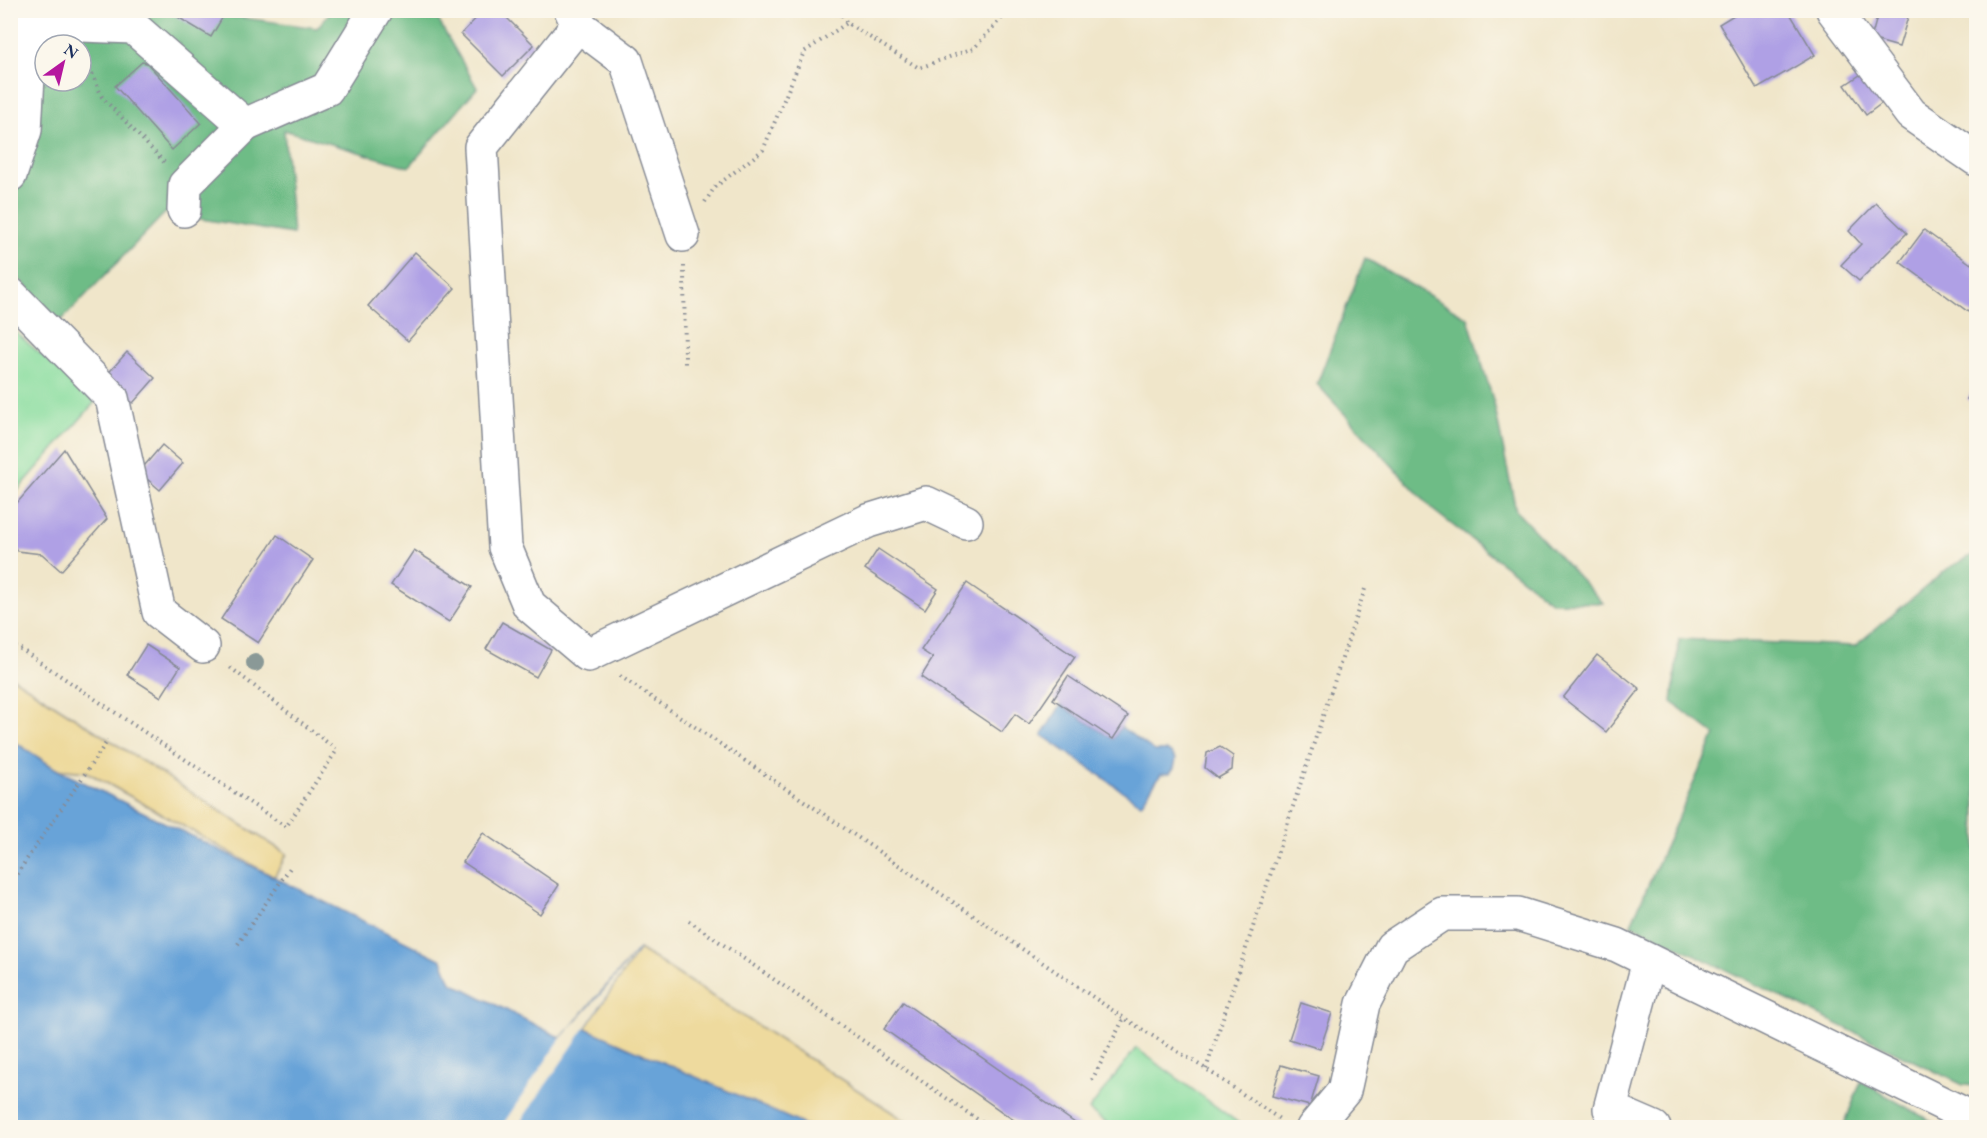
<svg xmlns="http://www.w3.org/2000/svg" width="1987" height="1138" font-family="'EB Garamond',serif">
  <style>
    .green { fill: #89dd9f; stroke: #52867e; stroke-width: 1.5 }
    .forest { fill: #6ebc86; stroke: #447672; stroke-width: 1.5; fill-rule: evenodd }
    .sand { fill: #eeda9e; stroke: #84847e; stroke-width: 1.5 }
    .water { fill: #68a3d8; stroke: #42699b; stroke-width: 1.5 }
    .pier { fill: #f0e6ca }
    .building { fill: #afa0e5 }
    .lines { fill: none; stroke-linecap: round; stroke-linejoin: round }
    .minor-casing { stroke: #868a94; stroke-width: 36 }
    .path { stroke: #868a94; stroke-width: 4; stroke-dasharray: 1.5 4.5; stroke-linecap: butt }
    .minor { stroke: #fff; stroke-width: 33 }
    .tree { fill: #8a9997 }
  </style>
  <rect width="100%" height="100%" fill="#fbf7ec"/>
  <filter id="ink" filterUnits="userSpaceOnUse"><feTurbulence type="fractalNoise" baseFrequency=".0167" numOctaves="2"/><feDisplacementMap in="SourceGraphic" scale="12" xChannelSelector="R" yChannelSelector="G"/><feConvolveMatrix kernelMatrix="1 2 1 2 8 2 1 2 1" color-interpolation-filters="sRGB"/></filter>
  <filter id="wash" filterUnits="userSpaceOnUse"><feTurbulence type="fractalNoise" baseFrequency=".008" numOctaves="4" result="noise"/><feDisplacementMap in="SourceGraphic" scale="24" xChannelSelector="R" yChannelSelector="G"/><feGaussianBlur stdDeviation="1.35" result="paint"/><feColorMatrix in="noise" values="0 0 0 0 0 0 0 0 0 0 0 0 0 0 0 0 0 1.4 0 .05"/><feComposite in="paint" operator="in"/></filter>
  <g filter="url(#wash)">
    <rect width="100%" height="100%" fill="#f0e6ca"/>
    <g class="green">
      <polygon points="11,328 95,402 11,498"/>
      <polygon points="1136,1048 1244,1127 1112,1127 1089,1110"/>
    </g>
    <g class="forest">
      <path d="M185 10 317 28 331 11H433L477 88 409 167 284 130 293 234 165 213 58 324 11 269 10 11ZM45 45H81V81H45Z"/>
      <polygon points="1365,258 1468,318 1494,403 1516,511 1603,603 1552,602 1433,510 1317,384"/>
      <polygon points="1976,553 1976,1086 1963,1085 1631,924 1715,735 1672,702 1679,639 1855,646 1947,569"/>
      <polygon points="1861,1081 1941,1127 1843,1128"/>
    </g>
    <g class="sand">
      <polygon points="10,676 287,854 274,877 87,772 56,769 11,739"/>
      <polygon points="639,949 915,1127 809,1127 585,1028"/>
    </g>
    <g class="water">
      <path d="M1061 705 1113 739 1121 727 1155 751C1165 750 1170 750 1176 759L1174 768 1170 773 1161 774 1141 804 1042 735Z"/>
      <polygon points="10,739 56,769 442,960 451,982 561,1038 639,949 585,1028 809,1127 11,1127"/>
    </g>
    <polygon class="pier" points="639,949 519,1124 524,1127 501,1127 561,1038 600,995"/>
    <g id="blocks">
      <g class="building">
        <polygon points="166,10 227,10 211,37"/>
        <polygon points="484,10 499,10 534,45 503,76 461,34"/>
        <polygon points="1742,10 1788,10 1815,55 1757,89 1719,24"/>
        <polygon points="1879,10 1886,10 1908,17 1899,47 1871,39"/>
        <polygon points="142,62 147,63 201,123 172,150 115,86"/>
        <polygon points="1866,71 1886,100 1866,115 1845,85"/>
        <polygon points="1876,203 1907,233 1859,281 1841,265 1861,244 1849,231"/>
        <polygon points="1924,230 1971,264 1976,257 1976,312 1974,316 1900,262"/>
        <polygon points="415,252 455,288 408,341 368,306"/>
        <polygon points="127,352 155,378 133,403 104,378"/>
        <polygon points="1976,384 1976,405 1967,399"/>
        <polygon points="162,445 183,463 160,490 139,472"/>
        <polygon points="64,449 107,519 61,571 42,554 17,551 10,540 10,511"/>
        <polygon points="277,535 313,560 258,643 221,619"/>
        <polygon points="878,549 938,589 925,609 865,569"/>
        <polygon points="414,550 472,587 449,622 391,585"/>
        <polygon points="967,583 1075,657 1029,724 1015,714 1002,732 921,677 933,658 921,650"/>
        <polygon points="502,622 551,650 536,677 486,649"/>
        <polygon points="146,645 180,667 161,697 127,675"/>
        <polygon points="1597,655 1640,689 1606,732 1563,698"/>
        <polygon points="1068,676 1128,716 1113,739 1053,699"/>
        <polygon points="1220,747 1233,756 1232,770 1218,778 1205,768 1207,753"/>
        <polygon points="483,833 559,885 540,914 463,862"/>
        <polygon points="903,1002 1082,1128 1025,1128 884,1029"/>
        <polygon points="1301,1003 1332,1013 1320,1049 1289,1039"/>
        <polygon points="1281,1065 1319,1076 1310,1106 1272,1096"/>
      </g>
    </g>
  </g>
  <g filter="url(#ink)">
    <use href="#blocks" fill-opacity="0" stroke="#868a94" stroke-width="1.5"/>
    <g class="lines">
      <g class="minor-casing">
        <g id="minor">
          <polyline points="571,10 578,25 481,147 505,547 529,605 588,655 868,521 926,503 966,522"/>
          <polyline points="1833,10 1911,114 1976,159"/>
          <polyline points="578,25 626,61 683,235"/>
          <polyline points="10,175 25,130 31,23 133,27 245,125 327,89 376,10"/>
          <polyline points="184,210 185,185 245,125"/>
          <polyline points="10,294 112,398 159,612 203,646"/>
          <polyline points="1649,961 1610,1109 1654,1128"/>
          <polyline points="1313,1128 1344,1091 1363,1004 1392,947 1442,914 1518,914 1617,945 1976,1120"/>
        </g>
      </g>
      <g class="path">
        <polyline points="839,10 847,23 919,68 974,48 1009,10"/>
        <polyline points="85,57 102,97 164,162"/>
        <polyline points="705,202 715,187 763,150 804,52 847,23"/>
        <polyline points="684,266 685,364"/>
        <polyline points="10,642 286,827 337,750 227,665"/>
        <polyline points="620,676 1124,1018 1206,1069 1281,1120"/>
        <polyline points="10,884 108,740"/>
        <polyline points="689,921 990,1128"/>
        <polyline points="238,944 292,865"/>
        <polyline points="1206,1069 1366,586"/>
        <polyline points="1092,1080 1124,1018"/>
      </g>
      <use href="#minor" class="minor"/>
    </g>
    <circle class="tree" cx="255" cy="663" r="9"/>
  </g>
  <rect width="1987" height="1138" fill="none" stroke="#fbf7ec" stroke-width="36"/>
  <g transform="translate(63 63) rotate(34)"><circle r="28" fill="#fbf7ec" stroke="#a1a7b3" stroke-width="1.5"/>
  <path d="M0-4.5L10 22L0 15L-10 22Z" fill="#b5179e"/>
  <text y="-9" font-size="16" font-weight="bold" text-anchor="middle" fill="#1b2f5e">N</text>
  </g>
</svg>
